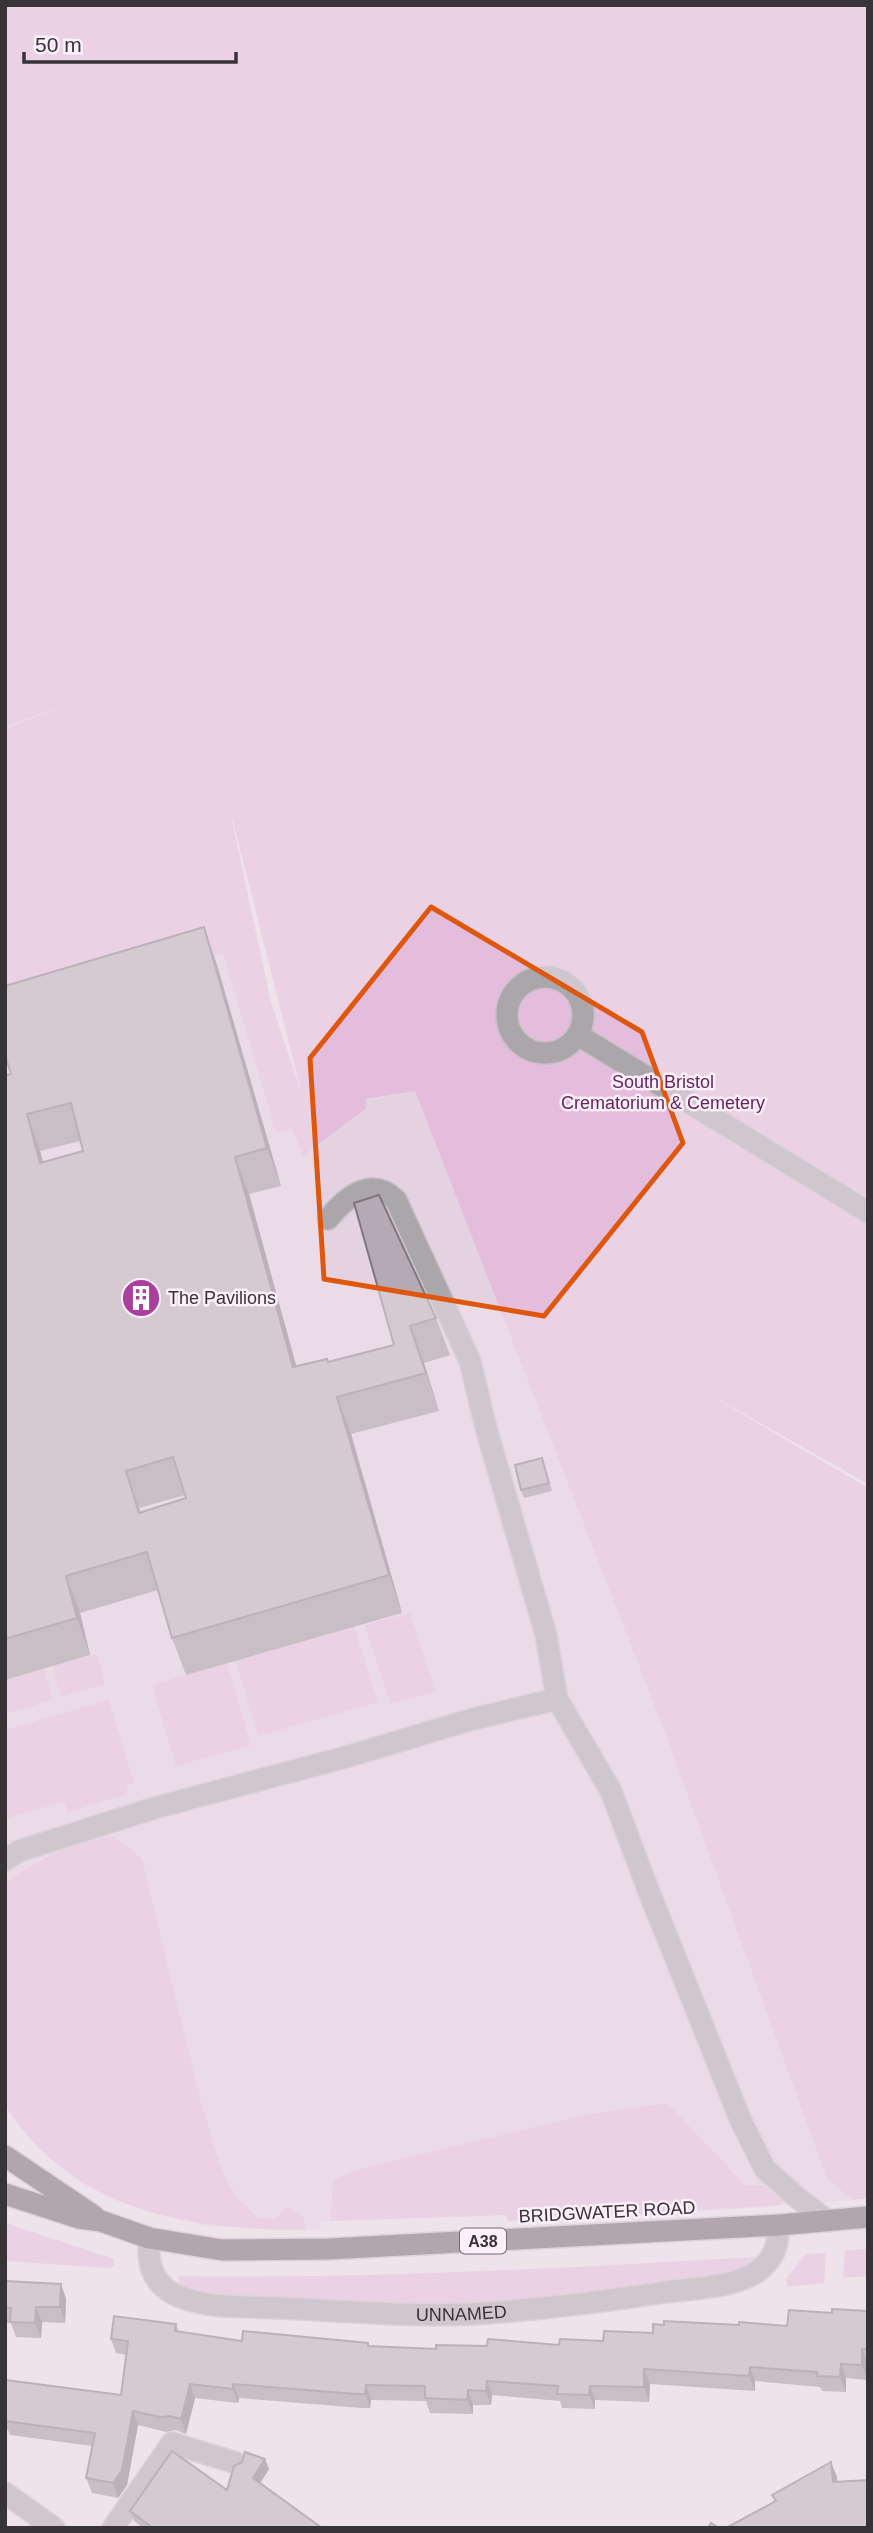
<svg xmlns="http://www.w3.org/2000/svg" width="873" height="2533" font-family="Arial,sans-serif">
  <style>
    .built { fill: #e4d2e1 }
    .green { fill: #e4bcdc; fill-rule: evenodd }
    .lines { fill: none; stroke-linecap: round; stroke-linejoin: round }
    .minor-casing { stroke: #c9bfc7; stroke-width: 24 }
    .highway-casing { stroke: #c9bfc7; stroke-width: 24 }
    .minor { stroke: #aba6aa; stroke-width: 21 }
    .highway { stroke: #675d65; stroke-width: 21 }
    .wall { fill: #9c929a; fill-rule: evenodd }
    .shaded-wall { fill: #7f777d }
    .building { fill: #b5aab3; stroke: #7f777d; stroke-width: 2; fill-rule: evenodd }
    .marked { fill: none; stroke: #df570e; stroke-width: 5; stroke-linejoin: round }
    .labels { text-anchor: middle; stroke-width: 5; stroke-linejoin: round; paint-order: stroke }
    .shield { fill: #fbeff9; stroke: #726b70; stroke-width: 2 }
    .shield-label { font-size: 16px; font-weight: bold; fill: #373336 }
    .park-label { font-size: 18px; fill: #65245d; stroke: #fbeff9 }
    .poi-label { font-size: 18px; fill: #373336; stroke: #fbeff9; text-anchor: start }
    .street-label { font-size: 18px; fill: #373336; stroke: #fbeff9 }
  </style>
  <rect width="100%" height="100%" fill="#eee2eb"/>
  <polygon class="built" points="120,684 225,792 271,1003 307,1110 415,1091 666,1735 827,2179 853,2200 733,2209 508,2221 506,2215 320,2221 319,2230 277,2230 205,2225 149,2212 109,2198 79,2181 42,2152 18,2125 5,2105 5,726"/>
  <g class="green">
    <path d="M5 5H868V1484L691 1384 868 1488V2198L853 2200 827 2179 666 1735 415 1091 366 1099V1108L303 1156 292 1129 276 1132 223 953 5 1019V729L80 700 5 726ZM232 821H233L302 1095 271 1003Z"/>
    <polygon points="410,1613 436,1691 390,1704 365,1625"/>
    <polygon points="354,1627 378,1702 258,1736 236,1661"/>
    <polygon points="97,1654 105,1684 61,1697 53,1666"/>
    <polygon points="227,1663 251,1745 176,1766 152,1685"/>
    <polygon points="44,1669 53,1700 5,1714 5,1680"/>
    <polygon points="109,1700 134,1783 125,1786 127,1794 68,1812 64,1801 5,1819 5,1730"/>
    <path d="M115 1836 142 1859 200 2099 217 2155 226 2179 239 2200 258 2218 276 2219 288 2207 304 2218 305 2230C188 2230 73 2211 5 2105V1883C36 1859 76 1842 115 1836Z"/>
    <polygon points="667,2103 745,2185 763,2185 781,2200 782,2205 508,2221 506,2215 331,2221 333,2180 357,2170 584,2115"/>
    <polygon points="5,2223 114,2259 114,2265 109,2268 5,2261"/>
    <polygon points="868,2249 868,2276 843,2278 845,2250"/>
    <polygon points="826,2253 824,2283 788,2287 786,2279 806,2254"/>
    <path d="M755 2257V2260L731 2278 466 2308 210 2296 190 2291 180 2284 178 2276C371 2279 563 2268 755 2257Z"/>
  </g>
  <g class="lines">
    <g class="minor-casing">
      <g id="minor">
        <circle cx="545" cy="1015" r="38"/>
        <polyline points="578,1035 868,1212"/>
        <polyline points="557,1699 611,1791 649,1892 741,2121 765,2169 795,2196 828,2221"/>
        <path d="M5 1860 19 1851 158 1807 346 1757 473 1719 557 1699 546 1635 486 1428 470 1361 396 1200C371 1175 345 1198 328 1219"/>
        <path id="s1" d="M149 2238C148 2262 150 2280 172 2293 203 2310 246 2306 281 2308 344 2311 408 2317 472 2314 537 2310 602 2302 666 2292 695 2288 734 2288 758 2271 775 2258 778 2245 779 2225"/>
        <polyline points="5,2493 54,2528"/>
        <polyline points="113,2528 172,2443 236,2463"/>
      </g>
    </g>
    <g class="highway-casing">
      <g id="highway">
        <polyline points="5,2156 94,2216"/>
        <polyline points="5,2194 79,2218 101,2221 149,2238 222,2250 329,2249 779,2225 868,2217"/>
      </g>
    </g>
    <use href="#minor" class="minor"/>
    <use href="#highway" class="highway"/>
  </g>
  <g class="wall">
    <path d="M217 965 281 1186 249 1194 296 1367 328 1362 394 1345 354 1203 436 1318 450 1355 424 1363 439 1411 351 1434 402 1613 186 1675 172 1638 158 1590 80 1613 90 1655 5 1680V1076L11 1074ZM80 1141 83 1151 43 1162 40 1151ZM185 1495 186 1498 141 1513 139 1508Z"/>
    <polygon points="542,1458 552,1491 524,1498 521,1490"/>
    <polygon points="5,2281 61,2284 66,2299 65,2323 42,2322 41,2338 16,2337 11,2323 5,2323"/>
    <polygon points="868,2311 867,2380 846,2378 846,2392 822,2391 820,2387 755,2381 755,2391 650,2384 649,2402 595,2400 595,2409 562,2408 560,2401 492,2395 491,2405 473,2405 473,2414 430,2413 426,2401 371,2400 370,2408 361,2408 239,2398 238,2403 195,2398 186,2434 175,2430 166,2432 138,2425 127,2485 118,2498 92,2493 86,2478 92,2446 10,2435 8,2430 5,2430 5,2380 121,2395 127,2355 116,2353 111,2339 176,2324 179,2332 242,2341 436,2349 487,2346 559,2345 603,2341 653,2333 739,2325 787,2326 832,2313"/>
    <polygon points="269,2469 260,2483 322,2528 143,2528 134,2521 130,2511 227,2490"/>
  </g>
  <g class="shaded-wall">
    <polygon points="204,927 217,965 281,1186 267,1148"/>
    <polygon points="27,1114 40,1151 53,1200 40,1163"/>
    <polygon points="235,1157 249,1194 307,1405 293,1367"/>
    <polygon points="410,1326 424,1363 439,1411 426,1373"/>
    <polygon points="337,1397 351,1434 402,1613 389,1575"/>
    <polygon points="126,1471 139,1508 153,1551 139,1513"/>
    <polygon points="66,1576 80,1613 90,1655 77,1618"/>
    <polygon points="61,2284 66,2299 65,2323 60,2307"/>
    <polygon points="36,2307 42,2322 41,2338 35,2323"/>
    <polygon points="862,2349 868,2364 867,2380 862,2365"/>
    <polygon points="841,2364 846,2378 846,2392 840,2377"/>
    <polygon points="750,2367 755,2381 755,2391 749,2376"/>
    <polygon points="644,2369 650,2384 649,2402 644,2387"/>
    <polygon points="487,2381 492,2395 491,2405 486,2391"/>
    <polygon points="190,2384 195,2398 186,2434 181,2419"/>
    <polygon points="233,2384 239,2398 238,2403 233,2389"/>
    <polygon points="366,2385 371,2400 370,2408 365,2394"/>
    <polygon points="590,2386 595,2400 595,2409 589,2395"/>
    <polygon points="468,2390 473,2405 473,2414 467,2400"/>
    <polygon points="133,2411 138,2425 127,2485 118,2498 113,2483"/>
    <polygon points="265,2459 269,2469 257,2488 253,2478"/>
    <polygon points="831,2462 837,2477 838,2497 833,2482"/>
  </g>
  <g class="building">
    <path d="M204 927 267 1148 235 1157 293 1367 327 1359 328 1362 394 1345 354 1203 379 1195 436 1318 410 1326 426 1373 337 1397 389 1575 172 1638 147 1552 66 1576 77 1618 5 1639V1076L11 1074 5 1055V986ZM71 1103 83 1151 40 1163 27 1114ZM173 1457 186 1498 139 1513 126 1471Z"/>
    <polygon points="542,1458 549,1483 521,1490 515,1465"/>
    <polygon points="5,2281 61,2284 60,2307 36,2307 35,2323 10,2322 11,2308 5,2307"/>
    <polygon points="832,2309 868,2311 868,2349 862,2349 862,2365 841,2364 840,2377 817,2376 817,2372 750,2367 749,2376 644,2369 644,2387 590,2386 589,2395 557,2394 558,2386 487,2381 486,2391 468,2390 467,2400 425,2398 425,2386 366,2385 365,2394 356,2394 233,2384 233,2389 190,2384 181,2419 170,2416 160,2417 133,2411 122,2470 113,2483 86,2478 95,2433 5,2421 5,2380 121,2395 128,2341 111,2339 114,2316 176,2324 175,2331 242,2341 243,2331 368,2343 368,2346 436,2349 436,2345 487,2346 488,2339 559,2345 560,2339 603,2341 604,2331 653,2333 653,2324 664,2325 664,2321 739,2325 739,2322 787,2326 789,2310 832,2313"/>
    <polygon points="172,2451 227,2490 234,2466 242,2462 245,2452 265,2459 253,2478 322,2528 153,2528 130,2511"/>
    <polygon points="831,2462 833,2482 868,2480 868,2528 726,2528 776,2501 772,2495"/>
    <polygon points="711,2523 719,2528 708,2528"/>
  </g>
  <path d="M0 0H873V2533H0ZM431 907 642 1032 683 1143 544 1316 324 1279 310 1058Z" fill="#eee2eb" fill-opacity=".55" fill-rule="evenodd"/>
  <path class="marked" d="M431 907 642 1032 683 1143 544 1316 324 1279 310 1058Z"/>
  <defs>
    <g id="building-disc" transform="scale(2.0125)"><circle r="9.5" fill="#ab3f9e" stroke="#fbeff9"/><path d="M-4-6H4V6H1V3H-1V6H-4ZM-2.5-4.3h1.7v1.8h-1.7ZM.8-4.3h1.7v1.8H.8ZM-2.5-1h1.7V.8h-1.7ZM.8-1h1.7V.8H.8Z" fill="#fff"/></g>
  </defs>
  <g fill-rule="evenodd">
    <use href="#building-disc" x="141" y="1298"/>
  </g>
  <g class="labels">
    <rect class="shield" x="460" y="2228.5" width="46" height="25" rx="5"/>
    <g class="shield-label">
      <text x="483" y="2247">A38</text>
    </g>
    <g class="park-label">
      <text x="663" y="1088">South Bristol<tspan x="663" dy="21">Crematorium &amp; Cemetery</tspan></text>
    </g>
    <g class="poi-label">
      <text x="168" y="1304">The Pavilions</text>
    </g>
    <g class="street-label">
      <text transform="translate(607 2212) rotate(-3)" y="6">BRIDGWATER ROAD</text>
      <text dy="6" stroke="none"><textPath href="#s1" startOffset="355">UNNAMED</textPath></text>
    </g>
  </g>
  <rect width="873" height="2533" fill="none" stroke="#373336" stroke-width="14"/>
  <path d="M24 52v10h212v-10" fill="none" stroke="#373336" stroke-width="3.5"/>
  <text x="35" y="52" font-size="21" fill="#373336" stroke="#fbeff9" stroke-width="5" paint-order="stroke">50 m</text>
</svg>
